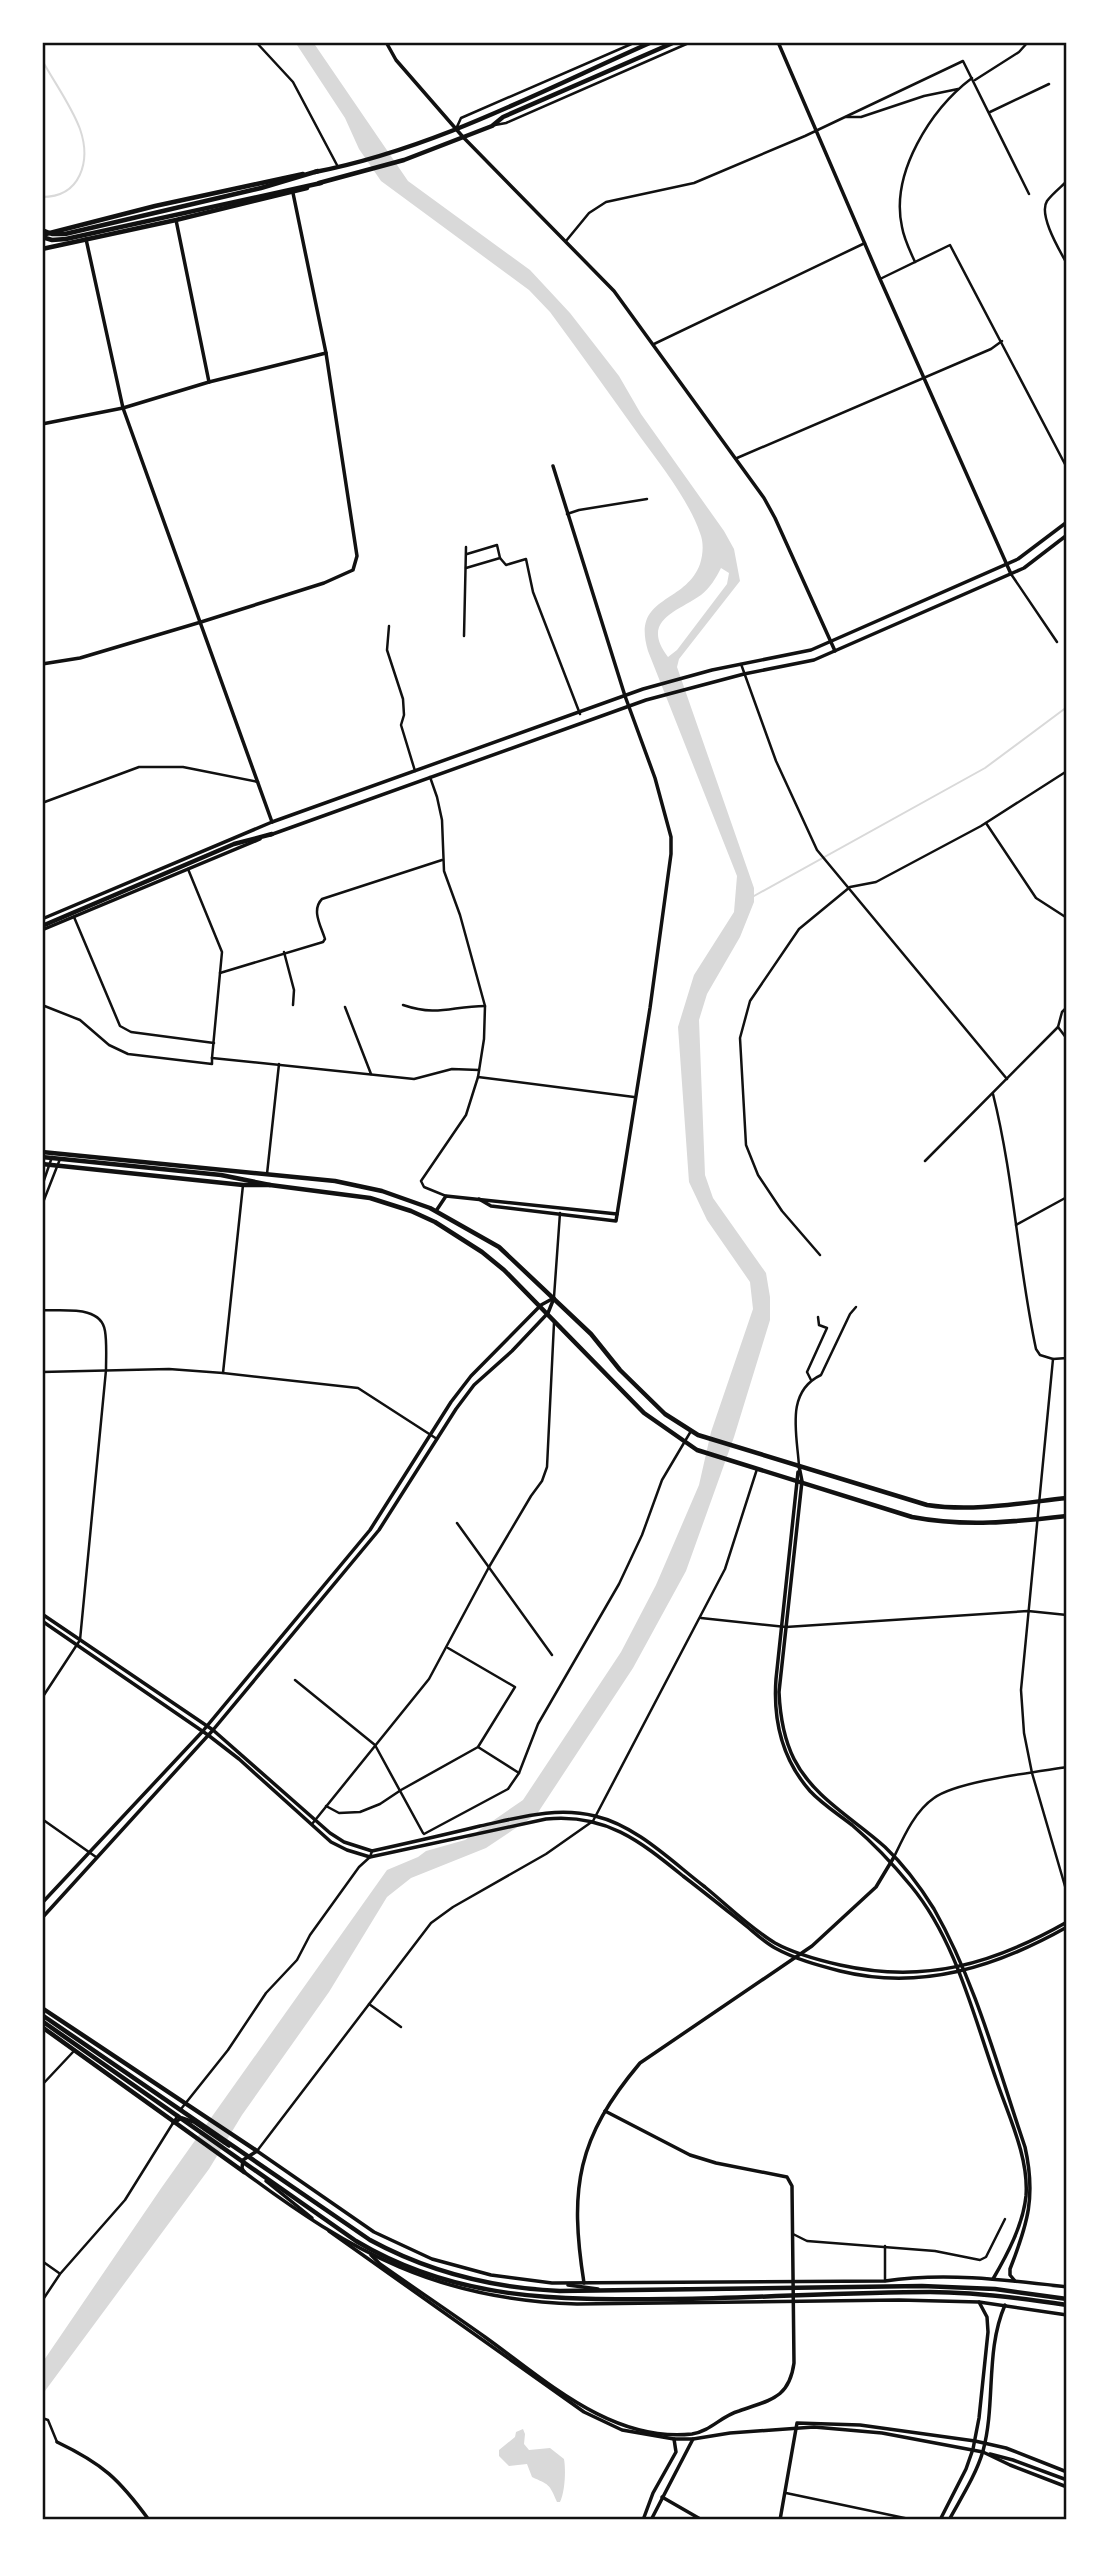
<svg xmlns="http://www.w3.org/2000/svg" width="1109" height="2562" font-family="Georgia,serif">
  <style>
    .water { fill: #d9d9d9; fill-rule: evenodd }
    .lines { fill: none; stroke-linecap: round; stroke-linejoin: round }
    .stream { stroke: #d9d9d9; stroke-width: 2 }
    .minor { stroke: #111; stroke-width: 2.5 }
    .tertiary { stroke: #111; stroke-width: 3.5 }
    .secondary { stroke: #111; stroke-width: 3.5 }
    .primary { stroke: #111; stroke-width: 4.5 }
    .trunk { stroke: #111; stroke-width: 4.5 }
    .neatline { fill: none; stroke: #111; stroke-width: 2.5 }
  </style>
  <rect width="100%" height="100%" fill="#fff"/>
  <g class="water">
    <path d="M295 42H313L408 181 530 270 570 313 619 376 641 414 724 531 734 549 740 581 679 659 677 667 754 888V902L740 937 707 994 699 1020 705 1175 713 1198 766 1273 770 1297V1320L734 1437 686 1571 633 1668 537 1814 486 1848 411 1878 387 1897 329 1992 242 2115 209 2169 42 2395V2363L162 2187 387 1870 418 1857 426 1851 465 1840 523 1800 621 1652 656 1585 699 1485 711 1432 753 1309 750 1282 707 1220 689 1182 678 1027 694 975 734 912 737 876 648 651C631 595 685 605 700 564 703 554 704 543 700 533 689 501 661 465 641 438 611 396 581 354 550 312L529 290 381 181 359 149 345 118ZM721 568 729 573 727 584 677 650 668 657C640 620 677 612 701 595 710 588 716 578 721 568Z"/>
    <path d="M523 2429 525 2434 524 2444 529 2450 550 2448 564 2459C566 2470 565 2492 560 2502H557C549 2483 549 2485 532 2477L527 2464 509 2466 499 2456V2450L515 2437 516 2432Z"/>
  </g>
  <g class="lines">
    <g class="stream">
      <path d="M42 60C54 82 71 105 80 129 91 161 81 197 42 197"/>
      <polyline points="754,896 985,768 1067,707"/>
    </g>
    <g class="minor">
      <polyline points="256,42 293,82 338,167"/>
      <polyline points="42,47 46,42"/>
      <polyline points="975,80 1019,52 1028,42"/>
      <polyline points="990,112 1049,84"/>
      <polyline points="846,117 861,117 924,96 958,89"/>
      <polyline points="495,125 506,123 691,42"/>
      <polyline points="456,129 461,118 636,42"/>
      <path d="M1067 181C1061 187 1052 194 1047 201 1038 215 1060 251 1067 264"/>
      <polyline points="566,241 589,213 606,202 694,183 805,136 963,61 1029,194"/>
      <path d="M915 262C910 251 904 239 902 227 890 173 931 109 972 78"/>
      <polyline points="880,279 950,245 1067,468"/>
      <polyline points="654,344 865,243"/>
      <polyline points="737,458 991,349 1002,341"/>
      <polyline points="567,514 579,510 647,499"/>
      <polyline points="500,558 506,565 526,559 533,592 580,714"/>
      <polyline points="466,568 500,558 497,545 467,554"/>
      <polyline points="1011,574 1057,642"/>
      <polyline points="389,626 387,650 403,699 404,715 401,725 415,771"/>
      <polyline points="464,636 466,547"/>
      <polyline points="741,664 776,761 817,850 1007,1079"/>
      <polyline points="430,777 437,797 442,820 444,871 460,915 485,1006 484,1039 478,1077 466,1115 421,1181 424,1187 446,1196"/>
      <polyline points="42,803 139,767 183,767 258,782"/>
      <polyline points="986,823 1036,898 1067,918"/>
      <polyline points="188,869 222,952 212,1058"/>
      <polyline points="74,917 120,1026 131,1032 214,1043"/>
      <polyline points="284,952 294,990 293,1005"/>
      <path d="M220 973 323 942 325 939C321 926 311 910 322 899L442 860"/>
      <polyline points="42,1005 80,1020 109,1045 128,1054 212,1064 212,1058"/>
      <path d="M403 1005C439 1017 451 1006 485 1006"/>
      <polyline points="345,1007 371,1074"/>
      <polyline points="1058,1027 1067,1039"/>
      <polyline points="212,1058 414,1079 452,1069 479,1070"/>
      <polyline points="478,1077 634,1097"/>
      <path d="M993 1094C1014 1178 1018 1265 1036 1349L1040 1355 1053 1359 1021 1690 1024 1733 1032 1773 1067 1893"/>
      <polyline points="925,1161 1058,1027 1062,1012 1067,1007"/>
      <polyline points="267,1174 279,1064"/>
      <polyline points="42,1186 52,1157"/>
      <polyline points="42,1205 60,1159"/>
      <polyline points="1016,1225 1067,1197"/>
      <polyline points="820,1255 782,1211 758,1175 746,1145 740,1038 750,1001 799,929 850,887 876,882 981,826 1067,771"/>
      <polyline points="554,1297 560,1213"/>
      <path d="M42 1310C61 1312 101 1304 105 1331 107 1343 106 1358 106 1370L80 1640 42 1698"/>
      <polyline points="1053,1359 1067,1358"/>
      <polyline points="42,1372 169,1369 223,1373 358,1388 437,1439"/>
      <polyline points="223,1373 243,1185"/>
      <polyline points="811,1380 807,1372 827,1328 819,1325 818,1317"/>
      <path d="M799 1466C797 1434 785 1392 821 1375L850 1314 856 1307"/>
      <polyline points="457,1523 552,1655"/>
      <polyline points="701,1618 786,1627 1028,1611 1067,1615"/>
      <polyline points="295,1680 375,1745 423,1833"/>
      <polyline points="478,1747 519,1773"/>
      <polyline points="326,1806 339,1813 360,1812 380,1804 401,1790 478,1747 515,1687 448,1648"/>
      <polyline points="42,1819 96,1857"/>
      <polyline points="312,1824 429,1679 489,1567 531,1496 542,1481 547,1467 554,1323"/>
      <polyline points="424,1834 508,1789 519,1773 538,1724 619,1584 642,1535 662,1480 691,1431"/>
      <path d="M894 1857C904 1836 915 1811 934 1798 957 1781 1036 1772 1067 1767"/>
      <polyline points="369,2004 401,2027"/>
      <polyline points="42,2085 73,2052"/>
      <polyline points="181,2109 228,2050 266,1993 297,1960 310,1935 359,1867 370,1857 372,1851"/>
      <polyline points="257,2151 431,1923 453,1907 546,1854 593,1821 725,1569 757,1469"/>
      <polyline points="793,2234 807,2241 935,2251 980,2260 986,2257 1005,2219"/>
      <polyline points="885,2246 885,2281"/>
      <polyline points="42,2261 59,2273"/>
      <polyline points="42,2301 60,2274 125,2200 178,2115"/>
      <polyline points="42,2418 48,2420 57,2442"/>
      <polyline points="786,2493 914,2520"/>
    </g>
    <g class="tertiary">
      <polyline points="386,42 396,60 463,137 614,291 764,498 775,518 835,651"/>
      <polyline points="778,42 880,279 1011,574"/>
      <polyline points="176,220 209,382"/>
      <polyline points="86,239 123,408 272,822"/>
      <polyline points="42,424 123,408 209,382 326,353"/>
      <polyline points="42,664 80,658 201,622 324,583 353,570 357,556 326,353 293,193"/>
      <polyline points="479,1199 491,1206 616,1221 650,1008 671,854 671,837 655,778 625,696 553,466"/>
      <polyline points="436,1211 446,1196 617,1214"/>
      <polyline points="42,1903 202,1732 370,1530 451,1402 471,1376 541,1305 552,1299"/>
      <polyline points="42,1918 213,1730 379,1530 456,1409 474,1385 512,1351 548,1313 554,1298"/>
      <polyline points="173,2123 182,2118 194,2122 229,2146"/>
      <polyline points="244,2172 242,2168 243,2160 257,2151"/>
      <polyline points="266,2181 312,2218"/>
      <polyline points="329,2231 584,2412 622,2430 674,2439 693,2439 730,2433 814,2427 882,2433 983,2452 1010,2465 1067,2487"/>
      <path d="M371 2255 380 2264C414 2288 450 2312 485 2337 545 2380 612 2443 692 2434 711 2431 721 2416 739 2411 768 2400 789 2400 794 2363L792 2186 787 2177 716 2163 690 2155 605 2111"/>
      <path d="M584 2283C569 2188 577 2138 640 2063L812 1946 876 1887 894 1857"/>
      <path d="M57 2442C103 2464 119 2479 149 2520"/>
      <polyline points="990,2454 1013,2460 1067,2480"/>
      <polyline points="662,2497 702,2520"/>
      <polyline points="643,2520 653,2493 676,2452 674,2439"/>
      <polyline points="651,2520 693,2439"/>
      <polyline points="780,2520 797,2423 860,2425 975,2441 1006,2448 1067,2472"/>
    </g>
    <g class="secondary">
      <polyline points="270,835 646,700 744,674 814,660 1024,568 1067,535"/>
      <polyline points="42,919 272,822 643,689 712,670 811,650 1018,559 1067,522"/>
      <polyline points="42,930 260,839"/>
      <path d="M799 1466 802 1481 779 1692C780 1715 783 1737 794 1759 813 1797 854 1819 885 1847 903 1864 921 1888 934 1909 976 1983 998 2068 1025 2147 1036 2196 1028 2223 1010 2269V2275L1015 2281"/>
      <path d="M798 1472 776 1679C773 1720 782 1759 810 1791 822 1804 838 1814 852 1825 873 1843 893 1864 911 1886 955 1939 973 2014 996 2079 1008 2115 1029 2157 1026 2196 1023 2225 1007 2255 993 2279"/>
      <path d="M42 1614 213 1730 330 1833 344 1842 372 1851C408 1843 444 1835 480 1826 518 1818 556 1806 595 1816 637 1826 671 1861 705 1887 727 1905 750 1928 775 1943 795 1954 818 1960 840 1965 925 1984 993 1964 1067 1922"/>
      <path d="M42 1621 208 1735 239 1759 331 1842 347 1850 370 1857 546 1819C605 1813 640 1841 683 1876 704 1892 725 1909 745 1925 755 1933 764 1942 775 1948 795 1959 817 1965 840 1971 921 1991 996 1967 1067 1927"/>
      <path d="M257 2151 374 2232 432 2259 491 2275 552 2283 885 2281C945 2272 1007 2280 1067 2287"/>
      <path d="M244 2172C352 2253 439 2300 577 2304L899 2300 979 2302 1067 2315"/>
      <polyline points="568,2285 598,2289"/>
      <polyline points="940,2520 966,2469 973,2449 979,2418 988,2332 987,2317 979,2302"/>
      <path d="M949 2520C961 2498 976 2475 983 2451 996 2403 985 2351 1005 2305"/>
    </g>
    <g class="primary">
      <path d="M315 172C434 149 543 90 652 42"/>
      <polyline points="319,183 404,160 492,126 503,117 675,42"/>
      <polyline points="42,235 155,206 303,174"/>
      <polyline points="42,249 176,220 307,188"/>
      <path d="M42 1152 335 1181 382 1191 430 1208 499 1247 591 1334 620 1370 665 1414 698 1435 927 1505C974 1512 1020 1503 1067 1498"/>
      <path d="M42 1164 243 1185H270L370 1198 411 1211 435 1222 482 1252 504 1270 644 1413 697 1450 912 1517C964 1527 1015 1522 1067 1516"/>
      <polyline points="42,2008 257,2151"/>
      <polyline points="42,2027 244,2172"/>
    </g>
    <g class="trunk">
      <polyline points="42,230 52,234 65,234 261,188 318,171"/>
      <polyline points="42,237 52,240 66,239 321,183"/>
      <polyline points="42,926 234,844 272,834"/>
      <polyline points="42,1157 221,1175 270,1185"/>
      <path d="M42 2015 370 2240C429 2272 493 2288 560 2291L922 2286 995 2289 1067 2299"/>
      <path d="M42 2021 356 2241C458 2302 561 2300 675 2299 760 2298 845 2292 930 2292 976 2292 1021 2298 1067 2305"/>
    </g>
  </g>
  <rect width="1109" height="2562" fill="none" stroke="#ffffff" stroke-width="88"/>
  <rect x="44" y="44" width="1021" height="2474" class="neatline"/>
</svg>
